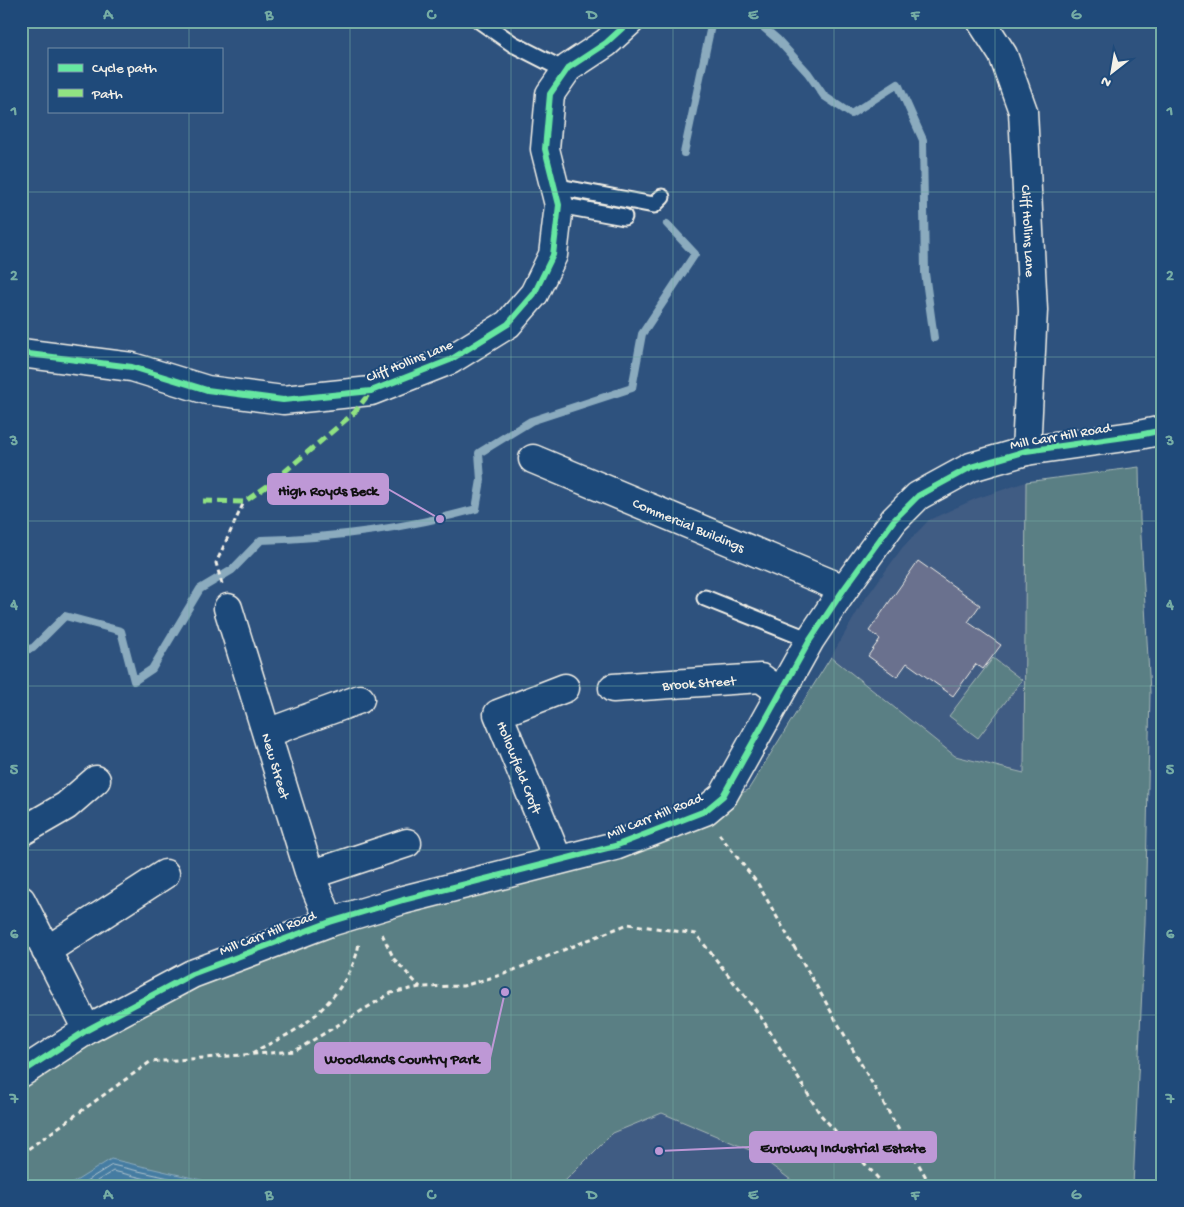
<svg xmlns="http://www.w3.org/2000/svg" width="1184" height="1207" font-family="'Gochi Hand',sans-serif">
  <style>
    .built { fill: #405b83 }
    .green { fill: #5a7f84; stroke: #a7b8b6 }
    .water { fill: #457ca2; stroke: #8babbe }
    .lines { fill: none; stroke-linecap: round; stroke-linejoin: round }
    .shore { stroke: #aec2cc; stroke-width: 1 }
    .stream { stroke: #8babbe; stroke-width: 8 }
    .building { fill: #6a718e; stroke: #f4f1e8 }
    .lane-casing { stroke: #f4f1e8; stroke-width: 19 }
    .street-casing { stroke: #f4f1e8; stroke-width: 31 }
    .path { stroke: #f4f1e8; stroke-width: 3; stroke-dasharray: 5 4; stroke-linecap: butt }
    .lane { stroke: #1f4a7a; stroke-width: 15 }
    .street { stroke: #1f4a7a; stroke-width: 28 }
    .quiet { stroke: #91e382; stroke-width: 5; stroke-dasharray: 10 5; stroke-linecap: butt }
    .cycleway-casing { stroke: #1f4a7a; stroke-width: 9 }
    .cycleway { stroke: #66e7a1; stroke-width: 6 }
    .grid { fill: none; stroke: #76ada5; stroke-width: 1; stroke-opacity: 0.55 }
    .labels { text-anchor: middle; stroke-width: 4; stroke-linejoin: round; paint-order: stroke }
    .street-label { font-size: 14px; fill: #f4f1e8; stroke: #1f4a7a }
    .leader { fill: none; stroke: #be98d6; stroke-width: 2 }
    .callout-dot { fill: #be98d6; stroke: #1f4a7a; stroke-width: 2 }
    .callout { fill: #be98d6; stroke: #be98d6; stroke-width: 2 }
    .callout-label { font-size: 15px; text-anchor: middle; font-weight: bold; fill: #111 }
    .neatline { fill: none; stroke: #76ada5; stroke-width: 2 }
    .grid-label { font-size: 16px; text-anchor: middle; font-weight: bold; fill: #76ada5 }
  </style>
  <rect width="100%" height="100%" fill="#2e527e"/>
  <filter id="ink" filterUnits="userSpaceOnUse"><feTurbulence type="fractalNoise" baseFrequency=".02" numOctaves="2"/><feDisplacementMap in="SourceGraphic" scale="10" xChannelSelector="R" yChannelSelector="G"/><feConvolveMatrix kernelMatrix="1 2 1 2 8 2 1 2 1" color-interpolation-filters="sRGB"/></filter>
  <g filter="url(#ink)">
    <g class="built">
      <polygon points="1026,482 1024,773 955,756 831,657 863,602 902,548 929,520 975,499"/>
      <polygon points="591,1081 864,1186 453,1186"/>
    </g>
    <g class="green">
      <polygon points="1139,467 1140,519 1150,692 1145,923 1133,1186 799,1186 752,1151 662,1113 613,1133 560,1186 21,1186 21,1073 192,974 705,811 748,790 831,657 955,756 1024,773 1026,482"/>
      <polygon points="993,658 1022,680 978,738 949,716"/>
    </g>
    <polygon class="water" points="111,1159 227,1186 68,1186"/>
    <g class="lines">
      <g class="shore">
        <polyline points="78,1186 112,1165 204,1186"/>
        <polyline points="89,1186 113,1171 176,1186"/>
      </g>
      <g class="stream">
        <polyline points="756,21 777,39 808,73 824,96 851,114 898,84 923,140 925,273 934,338"/>
        <polyline points="684,153 712,21"/>
        <path d="M21 651 33 648 65 616 121 631 134 681 152 669 200 589 232 570 261 540C332 538 407 528 476 509L481 480 479 453 531 421 632 388 642 334 695 254 667 224"/>
      </g>
    </g>
    <polygon class="building" points="918,561 980,605 968,622 1001,645 983,669 976,664 953,696 907,663 897,677 868,656 880,639 869,631"/>
    <g class="lines">
      <g class="lane-casing">
        <g id="lane">
          <polyline points="480,21 513,44 566,71"/>
          <polyline points="554,186 654,205 662,197"/>
          <polyline points="559,205 624,217"/>
          <polyline points="705,598 810,640"/>
        </g>
      </g>
      <g class="street-casing">
        <g id="street">
          <path id="s1" d="M981 21 1003 55 1023 111 1033 310 1026 451"/>
          <polyline points="21,353 132,367 207,390 283,400 371,391 450,360 508,324 534,294 553,255 559,205 545,149 550,94 568,68 606,43 630,21"/>
          <path id="s2" d="M533 459 844 589"/>
          <path id="s3" d="M228 608 310 875 330 922"/>
          <path id="s4" d="M613 688 761 678 780 692"/>
          <polyline points="267,733 360,699"/>
          <polyline points="21,832 66,806 96,780"/>
          <polyline points="558,860 498,714 565,688"/>
          <polyline points="310,875 407,843"/>
          <polyline points="21,900 87,1030"/>
          <polyline points="46,951 165,874"/>
          <polyline points="21,1073 87,1030 192,974 330,922 403,900 615,846 705,811 723,796 810,640 844,589 894,520 918,496 971,467 1026,451 1139,435 1163,430"/>
        </g>
      </g>
      <g class="path">
        <polyline points="222,584 216,563 244,502"/>
        <polyline points="719,834 758,884 931,1186"/>
        <polyline points="382,934 394,959 420,987"/>
        <path d="M252 1053C269 1043 291 1035 307 1022 330 1004 356 972 359 942"/>
        <polyline points="21,1154 150,1062 295,1051 391,993 420,987 463,986 504,974 628,924 696,934 761,1017 820,1114 885,1186"/>
      </g>
      <use href="#lane" class="lane"/>
      <use href="#street" class="street"/>
      <polyline class="quiet" points="203,501 244,502 270,484 354,413 371,391"/>
      <g class="cycleway-casing">
        <g id="cycleway">
          <polyline points="21,353 132,367 207,390 283,400 371,391 450,360 508,324 534,294 553,255 559,205 545,149 550,94 568,68 606,43 630,21"/>
          <polyline points="21,1073 87,1030 192,974 330,922 403,900 615,846 705,811 723,796 810,640 844,589 894,520 918,496 971,467 1026,451 1139,435 1163,430"/>
        </g>
      </g>
      <use href="#cycleway" class="cycleway"/>
    </g>
  </g>
  <path class="grid" d="M189 21V49M350 21V1186M511 21V1186M673 21V1186M834 21V1186M995 21V1186M189 111V1186M21 192H1163M21 357H1163M21 521H1163M21 686H1163M21 850H1163M21 1015H1163"/>
  <g class="labels">
    <g class="street-label">
      <text dy="5" stroke="none"><textPath href="#s1" startOffset="220">Cliff Hollins Lane</textPath></text>
      <text transform="translate(409 360) rotate(-22)" y="5">Cliff Hollins Lane</text>
      <text transform="translate(1060 435) rotate(-10)" y="5">Mill Carr Hill Road</text>
      <text dy="5" stroke="none"><textPath href="#s2" startOffset="169">Commercial Buildings</textPath></text>
      <text dy="5" stroke="none"><textPath href="#s4" startOffset="86">Brook Street</textPath></text>
      <text dy="5" stroke="none"><textPath href="#s3" startOffset="165">New Street</textPath></text>
      <text transform="translate(520 767) rotate(68)" y="5">Hollowfield Croft</text>
      <text transform="translate(654 815) rotate(-22)" y="5">Mill Carr Hill Road</text>
      <text transform="translate(267 932) rotate(-21)" y="5">Mill Carr Hill Road</text>
    </g>
  </g>
  <path class="leader" d="M440 519L388 489M505 992L490 1058M659 1151L750 1147"/>
  <g class="callout-dot">
    <circle cx="440" cy="519" r="5"/>
    <circle cx="505" cy="992" r="5"/>
    <circle cx="659" cy="1151" r="5"/>
  </g>
  <g class="callout">
    <rect x="268" y="474" width="120" height="30" rx="5"/>
    <rect x="315" y="1043" width="175" height="30" rx="5"/>
    <rect x="750" y="1132" width="186" height="30" rx="5"/>
  </g>
  <g class="callout-label">
    <text x="328" y="495">High Royds Beck</text>
    <text x="402" y="1063">Woodlands Country Park</text>
    <text x="843" y="1152">Euroway Industrial Estate</text>
  </g>
  <rect width="1184" height="1207" fill="none" stroke="#1f4a7a" stroke-width="55"/>
  <rect x="48" y="48" width="175" height="65" fill="#1f4a7a" stroke="#748da6"/>
  <rect x="58" y="64" width="25" height="8" fill="#66e7a1" stroke="#748da6"/>
  <text x="92" y="72" font-size="15" fill="#f4f1e8">Cycle path</text>
  <rect x="58" y="89" width="25" height="8" fill="#91e382" stroke="#748da6"/>
  <text x="92" y="98" font-size="15" fill="#f4f1e8">Path</text>
  <g transform="translate(1112 72) rotate(211)" stroke="#1f4a7a" stroke-width="4" paint-order="stroke">
  <path d="M0-4L9 19L0 12L-9 19Z" fill="#f4f1e8"/>
  <text y="-8" font-size="14" font-weight="bold" text-anchor="middle" fill="#f4f1e8">N</text>
  </g>
  <rect x="28" y="28" width="1128" height="1152" class="neatline"/>
  <g class="grid-label">
    <text x="108" y="19">A</text>
    <text x="269" y="19">B</text>
    <text x="431" y="19">C</text>
    <text x="592" y="19">D</text>
    <text x="753" y="19">E</text>
    <text x="915" y="19">F</text>
    <text x="1076" y="19">G</text>
    <text x="14" y="115">1</text>
    <text x="1170" y="115">1</text>
    <text x="14" y="280">2</text>
    <text x="1170" y="280">2</text>
    <text x="14" y="445">3</text>
    <text x="1170" y="445">3</text>
    <text x="14" y="609">4</text>
    <text x="1170" y="609">4</text>
    <text x="14" y="774">5</text>
    <text x="1170" y="774">5</text>
    <text x="14" y="938">6</text>
    <text x="1170" y="938">6</text>
    <text x="14" y="1103">7</text>
    <text x="1170" y="1103">7</text>
    <text x="108" y="1199">A</text>
    <text x="269" y="1199">B</text>
    <text x="431" y="1199">C</text>
    <text x="592" y="1199">D</text>
    <text x="753" y="1199">E</text>
    <text x="915" y="1199">F</text>
    <text x="1076" y="1199">G</text>
  </g>
</svg>
